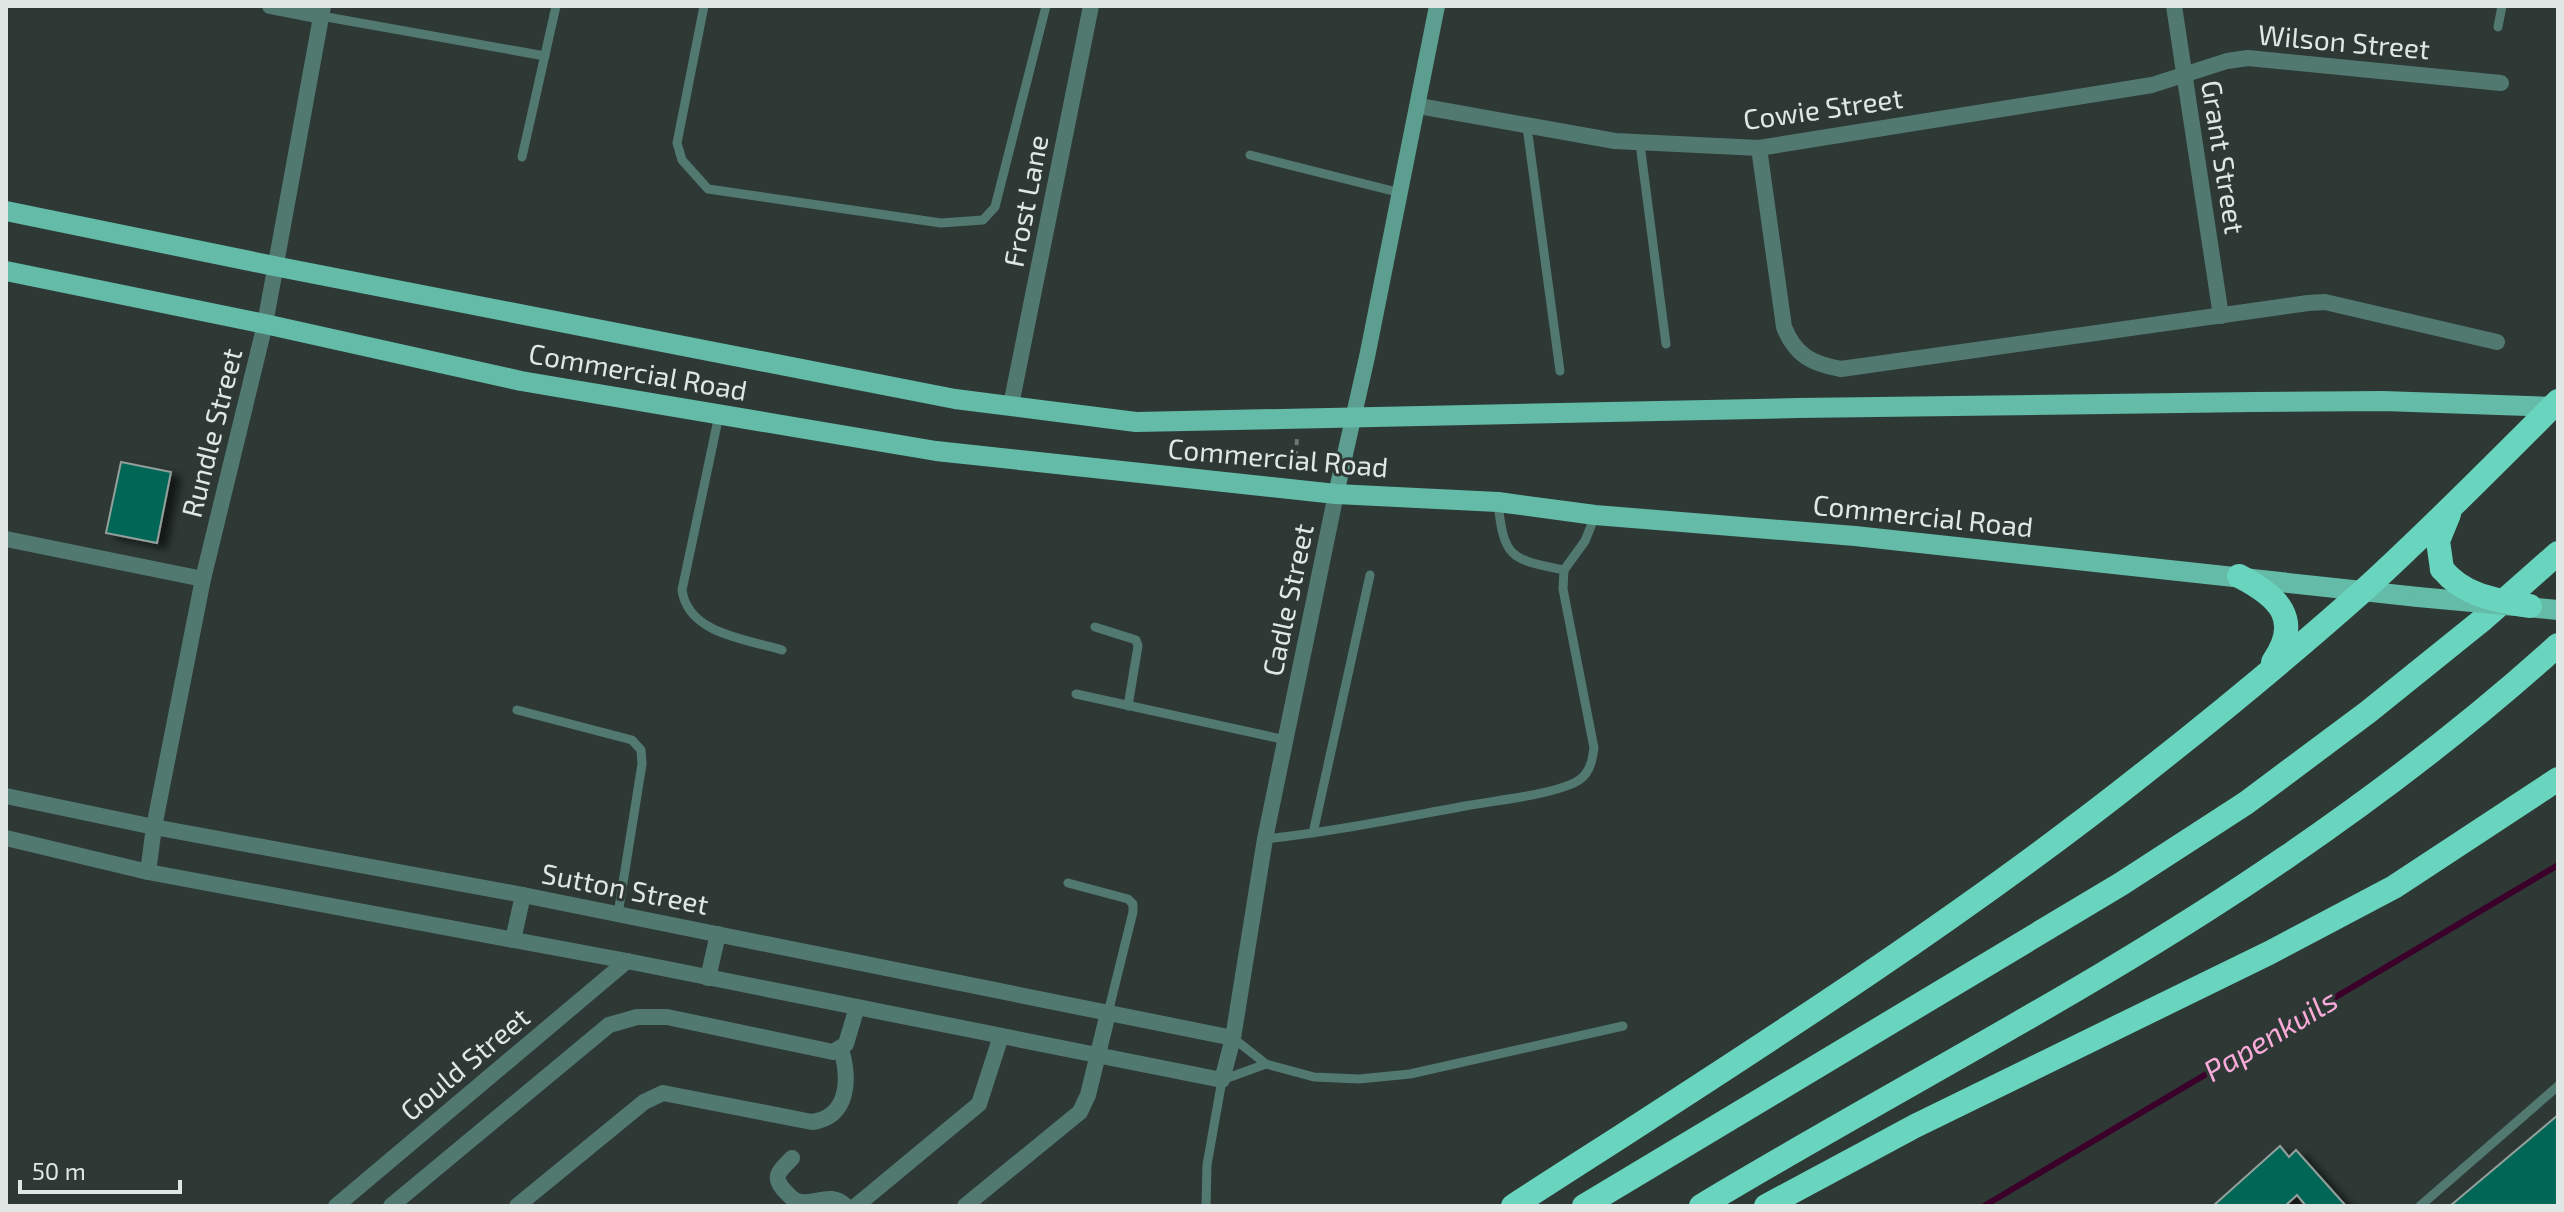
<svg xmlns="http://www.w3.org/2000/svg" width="2564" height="1212" font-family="'Exo 2',sans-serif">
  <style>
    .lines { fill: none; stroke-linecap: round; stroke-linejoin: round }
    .stream { stroke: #3b0029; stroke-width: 6 }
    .building { fill: #006657; stroke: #929f9b; stroke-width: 2; filter: url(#shadow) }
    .path { stroke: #6b7572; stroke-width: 4; stroke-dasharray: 6 6; stroke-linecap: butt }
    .lane { stroke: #517970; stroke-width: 9 }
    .street { stroke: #517970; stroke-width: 16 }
    .secondary { stroke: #5c9e8f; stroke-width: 16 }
    .primary { stroke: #63bba8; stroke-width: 20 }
    .highway { stroke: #69d5be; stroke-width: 24 }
    .primary-bridge { stroke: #63bba8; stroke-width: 20 }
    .highway-bridge { stroke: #69d5be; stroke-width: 24 }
    .labels { text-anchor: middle; stroke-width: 6; stroke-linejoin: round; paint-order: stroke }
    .street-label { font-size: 28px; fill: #e0e7e5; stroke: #2e3936 }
    .water-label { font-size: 30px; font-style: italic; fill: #faabd9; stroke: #2e3936 }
  </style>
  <defs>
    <filter id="shadow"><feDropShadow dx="9" dy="5" stdDeviation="4" flood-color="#0009"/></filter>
  </defs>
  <rect width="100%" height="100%" fill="#2e3936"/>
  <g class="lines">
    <polyline class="stream" points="1984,1206 2558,865"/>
  </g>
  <g class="building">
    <polygon points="121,462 171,472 157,543 106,533"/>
    <polygon points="2558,1115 2558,1206 2450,1206"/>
    <polygon points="2280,1146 2289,1157 2296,1150 2346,1206 2306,1206 2297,1195 2285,1206 2213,1206"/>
  </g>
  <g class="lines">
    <polyline class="path" points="1295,469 1297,438"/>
    <g class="lane">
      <polyline points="704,6 677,143 682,160 708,189 941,223 983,220 995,207 1046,6"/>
      <polyline points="321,16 545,56"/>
      <polyline points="2498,27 2502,6"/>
      <polyline points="1527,127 1560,371"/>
      <polyline points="1640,144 1666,344"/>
      <polyline points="1250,155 1401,193"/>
      <polyline points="522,157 556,6"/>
      <path d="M719 415 682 590C688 634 746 639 782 650"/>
      <path d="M1498 503C1504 560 1512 559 1564 570"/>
      <polyline points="1095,627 1136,640 1138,646 1128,706"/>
      <polyline points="1076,694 1286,740"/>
      <polyline points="517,710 632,740 641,750 642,764 618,914"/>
      <polyline points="1313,833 1370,575"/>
      <path d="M1265 839C1332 832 1399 818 1465 806 1497 800 1545 796 1574 783 1589 776 1592 763 1594 748L1563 589 1564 570 1585 541 1595 516"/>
      <polyline points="1068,883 1128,899 1133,904 1133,912 1108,1013"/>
      <polyline points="1233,1038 1266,1064 1314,1077 1359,1079 1410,1074 1623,1026"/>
      <polyline points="1206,1206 1207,1165 1222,1080 1266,1064"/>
      <polyline points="2420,1206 2558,1086"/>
    </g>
    <g class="street">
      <polyline points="270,6 321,16"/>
      <polyline points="2174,6 2221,316"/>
      <polyline points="1419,106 1615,141 1759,148 2152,85 2227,61 2248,58 2501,83"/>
      <path d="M1759 148 1784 327C1795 355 1812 364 1841 369L2308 303 2325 302 2497 342"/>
      <polyline points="1011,405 1091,6"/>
      <polyline points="6,539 203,579"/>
      <polyline points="6,796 154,827 523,895 1233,1038"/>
      <polyline points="6,838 148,872 627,961 1222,1080 1233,1038 1265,839 1336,494"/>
      <polyline points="148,872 154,827 203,579 265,324 323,6"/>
      <polyline points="513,940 523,895"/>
      <polyline points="708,978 718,934"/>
      <path d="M792 1158C782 1169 771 1175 783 1189 787 1193 791 1199 797 1201 815 1207 829 1190 846 1206"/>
      <polyline points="336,1206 627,961"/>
      <polyline points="391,1206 609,1025 637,1017 667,1017 833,1052 846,1044 857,1007"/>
      <path d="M517 1206 644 1102 663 1093 812 1122C849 1117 850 1079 841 1049"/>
      <polyline points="856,1206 979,1104 1001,1036"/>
      <polyline points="965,1206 1080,1112 1088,1095 1108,1013"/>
    </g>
    <polyline class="secondary" points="1336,494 1367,357 1437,6"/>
    <g class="primary">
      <polyline points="6,211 274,266 955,399 1136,422 1798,408 2254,402 2383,401 2558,407"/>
      <polyline points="6,271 265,324 521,381 936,451 1336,494 1498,502 1595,515 1855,536 2418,597"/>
    </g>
    <g class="highway">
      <polyline points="2442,569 2438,541 2449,514"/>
      <path d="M2239 576C2278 596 2303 619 2273 662"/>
      <path d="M1513 1206C1725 1069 1945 931 2143 774 2218 715 2292 654 2363 591 2430 530 2494 465 2558 401"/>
      <polyline points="1584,1206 2121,884 2246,803 2368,712 2481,621 2558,553"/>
      <path d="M1701 1206C1895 1089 2099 986 2285 858 2380 793 2473 722 2558 645"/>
      <polyline points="1766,1206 1915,1126 2269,953 2394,887 2558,779"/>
    </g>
    <polyline class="primary-bridge" points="2418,597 2558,610"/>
    <path class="highway-bridge" d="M2442 569C2465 597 2497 600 2530 606"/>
  </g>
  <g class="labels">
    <g class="street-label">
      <text transform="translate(2344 42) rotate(5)" y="10">Wilson Street</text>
      <text transform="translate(1823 109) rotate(-8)" y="10">Cowie Street</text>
      <text transform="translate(2223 157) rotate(81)" y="10">Grant Street</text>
      <text transform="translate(1026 201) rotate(-79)" y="10">Frost Lane</text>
      <text transform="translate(638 372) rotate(10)" y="10">Commercial Road</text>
      <text transform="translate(212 433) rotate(-76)" y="10">Rundle Street</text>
      <text transform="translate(1278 458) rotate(5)" y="10">Commercial Road</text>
      <text transform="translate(1923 516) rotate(6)" y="10">Commercial Road</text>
      <text transform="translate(1288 600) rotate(-78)" y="10">Cadle Street</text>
      <text transform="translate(625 889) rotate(11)" y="10">Sutton Street</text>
      <text transform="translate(465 1064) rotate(-40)" y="10">Gould Street</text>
    </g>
    <g class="water-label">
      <text transform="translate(2271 1036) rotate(-31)" y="10">Papenkuils</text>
    </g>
  </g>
  <rect width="2564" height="1212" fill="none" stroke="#e0e7e5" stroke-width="16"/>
  <path d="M20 1180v12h160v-12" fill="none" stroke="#e0e7e5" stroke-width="4"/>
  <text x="32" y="1180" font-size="24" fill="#e0e7e5" stroke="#2e3936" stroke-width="6" paint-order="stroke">50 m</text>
</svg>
